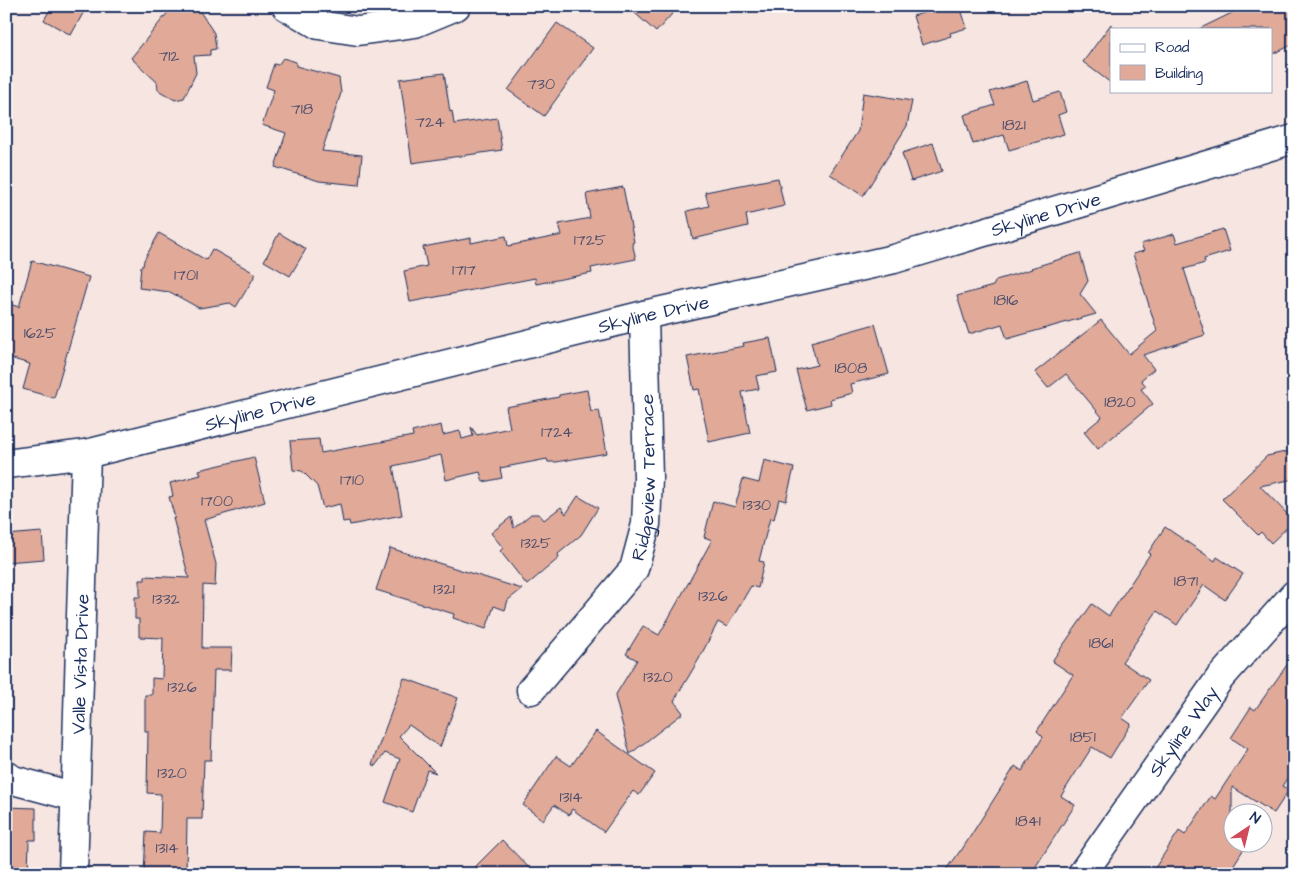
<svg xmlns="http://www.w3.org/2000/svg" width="1300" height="880" font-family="'Architects Daughter',sans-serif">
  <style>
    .building { fill: #e0a998; stroke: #1b2f5e }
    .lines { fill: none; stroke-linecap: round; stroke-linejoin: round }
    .minor-casing { stroke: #1b2f5e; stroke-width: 31 }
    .minor { stroke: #fff; stroke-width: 28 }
    .labels { text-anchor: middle; stroke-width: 4; stroke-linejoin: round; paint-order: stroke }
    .number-label { font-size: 16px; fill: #4c4e6c }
    .street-label { font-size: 19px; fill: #1b2f5e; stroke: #fff }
  </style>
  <rect width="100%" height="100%" fill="#f6e5e0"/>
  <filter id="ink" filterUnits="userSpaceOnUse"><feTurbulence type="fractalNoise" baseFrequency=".02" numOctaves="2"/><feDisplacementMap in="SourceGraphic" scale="10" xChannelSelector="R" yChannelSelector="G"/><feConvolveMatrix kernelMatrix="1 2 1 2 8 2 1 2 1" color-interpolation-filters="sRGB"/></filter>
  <g filter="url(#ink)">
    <g class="building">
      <polygon points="52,6 87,6 71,35 44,20"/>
      <polygon points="627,6 679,6 656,32"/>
      <polygon points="946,6 960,6 967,28 950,33 951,36 922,45 913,16"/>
      <polygon points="1246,6 1294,6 1294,44 1271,55 1271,29 1199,29"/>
      <polygon points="199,10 214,33 216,49 210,50 210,55 194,56 196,73 184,98 175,100 158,90 157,82 131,58 169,11"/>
      <polygon points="557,23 593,48 544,116 508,90"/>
      <polygon points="1111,24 1111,83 1083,62"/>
      <polygon points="283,58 296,62 296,66 339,78 341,93 322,151 362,155 359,185 319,181 275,167 286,133 262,125 274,90 266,87 274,64 278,65"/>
      <polygon points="444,73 450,112 452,111 454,124 497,118 502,150 412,163 400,79"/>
      <polygon points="1027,81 1033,100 1060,92 1066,112 1058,115 1064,134 1009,150 1004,135 973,144 964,115 995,105 990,92"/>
      <polygon points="863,93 912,101 907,126 863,196 830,174 858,131"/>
      <polygon points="933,143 942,171 911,181 902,153"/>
      <polygon points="778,178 784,206 746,215 748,226 693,239 687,211 709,206 705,192"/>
      <polygon points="623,187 634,242 632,243 636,259 591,268 592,273 536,284 535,278 410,302 404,271 427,266 423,247 471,238 471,243 506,236 508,246 562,235 559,224 590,218 586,194"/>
      <polygon points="1223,229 1230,251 1204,259 1205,263 1184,269 1205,335 1143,355 1154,369 1141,380 1146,386 1141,389 1153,404 1098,449 1084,432 1102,417 1066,374 1048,388 1035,372 1101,320 1129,354 1157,331 1133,254 1144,251 1141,244 1174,234 1177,243"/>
      <polygon points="159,233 206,260 212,249 256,274 236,307 230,303 199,308 170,292 139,288 141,266 143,266 144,260"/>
      <polygon points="279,233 306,249 290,276 264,261"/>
      <polygon points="1080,253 1088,281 1080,294 1096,314 1007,339 1002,324 969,334 957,296 993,286 996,280 1032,269 1031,268"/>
      <polygon points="32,261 89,277 54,398 23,389 30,364 6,357 6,303 19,307"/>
      <polygon points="875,324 889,374 850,384 852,393 830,399 831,404 807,410 796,370 817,365 811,342"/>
      <polygon points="770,338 777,372 756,376 759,389 742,392 750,433 709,442 699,389 694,390 687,357 744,346 743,343"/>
      <polygon points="587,390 591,412 599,410 607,453 556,462 548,462 547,459 500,468 502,478 483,482 480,472 446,480 441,455 393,466 402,515 350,525 349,521 343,522 340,504 323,508 317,486 302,471 293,470 290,441 319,439 321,453 413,436 412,432 441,425 443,435 460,431 462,439 473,436 471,427 477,435 510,428 506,407 559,397 559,395"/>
      <polygon points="1294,450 1294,479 1260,486 1294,521 1271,543 1261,532 1258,535 1222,499 1267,456"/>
      <polygon points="254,457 265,502 204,520 216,564 215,586 203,585 202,648 232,648 231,670 214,670 211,760 204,760 202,819 187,819 186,874 144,874 146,832 160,833 161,794 147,793 148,731 145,731 145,695 152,695 152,678 162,679 163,638 139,637 139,619 135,619 135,597 140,597 140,580 145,580 145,576 189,578 173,518 175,518 169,497 173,496 170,483 201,475 199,470"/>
      <polygon points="764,460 794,468 786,501 779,499 774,519 770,518 759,561 764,562 758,588 751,586 727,627 718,622 699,659 674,701 683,713 630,754 615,696 637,660 626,654 643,626 659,635 685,589 712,540 704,537 713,501 735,507 743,479 759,483"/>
      <polygon points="578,496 598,508 581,535 558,554 559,558 527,585 500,551 503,548 491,533 511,517 514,528 531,514 539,514 544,520 561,507 566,514"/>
      <polygon points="1165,527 1215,561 1217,557 1243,574 1225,600 1204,585 1177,625 1157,611 1122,662 1149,680 1122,718 1131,724 1110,758 1092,747 1061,796 1075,805 1031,874 944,874 960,851 961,851 1015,766 1022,771 1043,737 1037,731 1073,675 1052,661 1092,604 1109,616 1150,554 1148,553"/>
      <polygon points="42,532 44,559 6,562 6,535"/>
      <polygon points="390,548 522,589 508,600 505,610 494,606 486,629 453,618 454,614 376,590"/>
      <polygon points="1294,655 1294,768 1282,786 1289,790 1274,813 1232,787 1232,842 1248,842 1228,874 1151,874 1179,831 1185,835 1211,796 1215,799 1248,749 1231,738 1251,707 1255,710"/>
      <polygon points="404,678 458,698 440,747 409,725 399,736 436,773 427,770 412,812 385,802 400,759 385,753 375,766 372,764"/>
      <polygon points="596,731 655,773 639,795 633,791 604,832 572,809 569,815 554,805 543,820 523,805 556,756 571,766"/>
      <polygon points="6,807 36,808 36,840 29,840 28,874 6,874"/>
      <polygon points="502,840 535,874 468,874"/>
    </g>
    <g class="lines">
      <g class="minor-casing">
        <g id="minor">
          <polyline points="286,6 319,25 358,31 415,23 456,6"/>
          <path id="s1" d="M6 464 86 454 644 315 894 259 1294 139"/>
          <path id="s2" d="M531 690 634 569 646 524 648 478 644 315"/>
          <polyline points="6,775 13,780 76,797"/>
          <path id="s3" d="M73 874 86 454"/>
          <path id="s4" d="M1082 874 1220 678 1294 595"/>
        </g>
      </g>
      <use href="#minor" class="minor"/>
    </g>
  </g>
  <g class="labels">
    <g class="number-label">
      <text x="169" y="61">712</text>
      <text x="541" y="89">730</text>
      <text x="302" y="114">718</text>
      <text x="430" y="127">724</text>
      <text x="1014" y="130">1821</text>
      <text x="590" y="245">1725</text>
      <text x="464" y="275">1717</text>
      <text x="186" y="280">1701</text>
      <text x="1006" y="305">1816</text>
      <text x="40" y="338">1625</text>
      <text x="851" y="373">1808</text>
      <text x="1120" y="407">1820</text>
      <text x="557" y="437">1724</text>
      <text x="352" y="485">1710</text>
      <text x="217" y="506">1700</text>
      <text x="757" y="510">1330</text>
      <text x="536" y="548">1325</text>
      <text x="1186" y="586">1871</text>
      <text x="444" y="594">1321</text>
      <text x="713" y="601">1326</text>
      <text x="166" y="604">1332</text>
      <text x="1101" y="648">1861</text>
      <text x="658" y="682">1320</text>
      <text x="182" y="692">1326</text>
      <text x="1083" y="742">1851</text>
      <text x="172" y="778">1320</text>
      <text x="571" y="802">1314</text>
      <text x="1028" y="826">1841</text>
      <text x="167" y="853">1314</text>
    </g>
    <g class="street-label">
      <text dy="7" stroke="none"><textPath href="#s1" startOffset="1070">Skyline Drive</textPath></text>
      <text dy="7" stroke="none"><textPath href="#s1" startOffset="665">Skyline Drive</textPath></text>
      <text dy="7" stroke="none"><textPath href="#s1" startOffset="260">Skyline Drive</textPath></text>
      <text dy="7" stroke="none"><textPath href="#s2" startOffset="252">Ridgeview Terrace</textPath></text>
      <text dy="7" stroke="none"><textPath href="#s3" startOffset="210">Valle Vista Drive</textPath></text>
      <text dy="7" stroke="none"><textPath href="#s4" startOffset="175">Skyline Way</textPath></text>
    </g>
  </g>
  <rect width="1300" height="880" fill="none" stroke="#fff" stroke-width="25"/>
  <rect x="12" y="12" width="1275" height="855" fill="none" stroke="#1b2f5e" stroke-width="2" filter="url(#ink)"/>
  <rect x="1110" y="28" width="162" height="65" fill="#ffffff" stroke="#a4acbf"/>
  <rect x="1120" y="44" width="25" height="8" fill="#ffffff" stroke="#a4acbf"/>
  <text x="1155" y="52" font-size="15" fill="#1b2f5e">Road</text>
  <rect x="1120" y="65" width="25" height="15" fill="#e0a998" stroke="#a4acbf"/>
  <text x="1155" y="78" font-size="15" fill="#1b2f5e">Building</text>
  <g transform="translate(1248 828) rotate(35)"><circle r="24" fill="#ffffff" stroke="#a4acbf"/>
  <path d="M0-4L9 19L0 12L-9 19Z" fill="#d1495b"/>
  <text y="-8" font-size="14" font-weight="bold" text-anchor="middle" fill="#1b2f5e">N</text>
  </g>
</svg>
